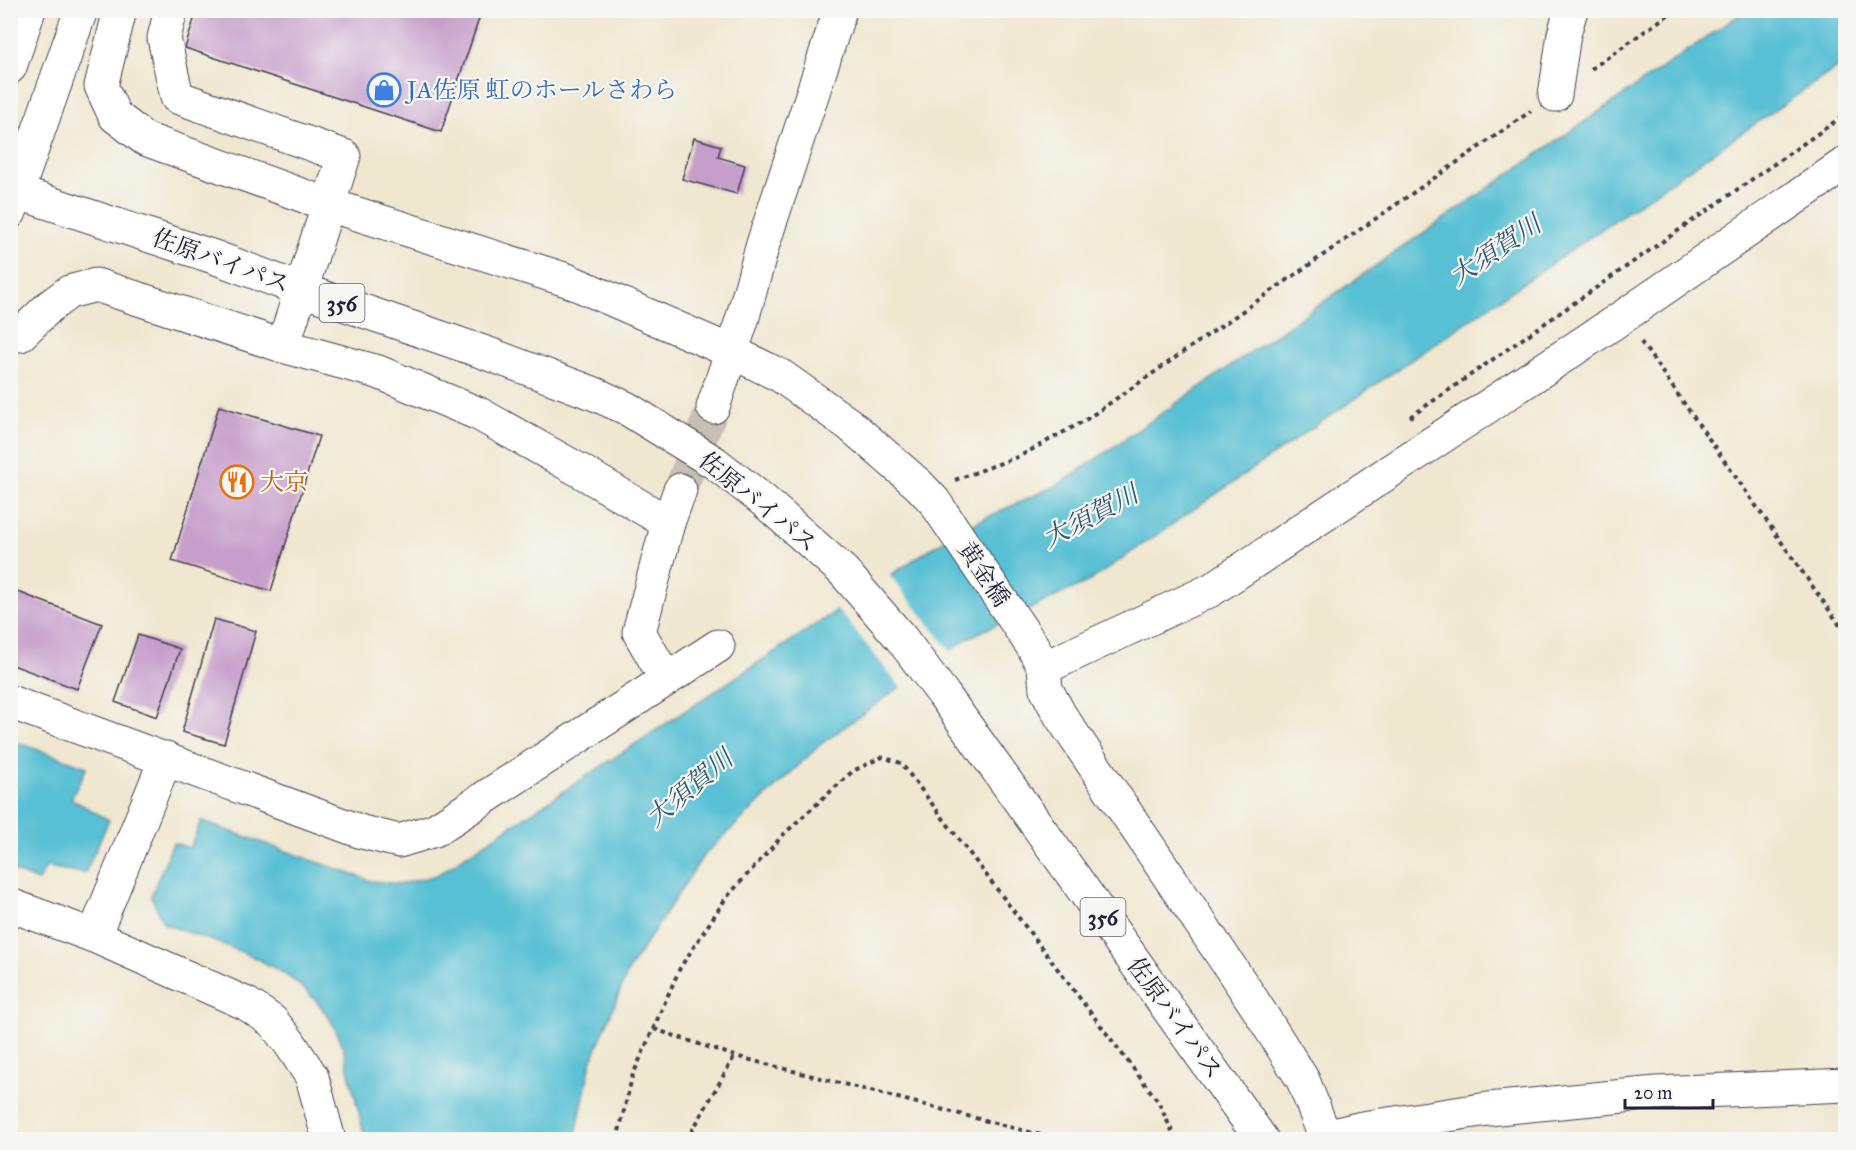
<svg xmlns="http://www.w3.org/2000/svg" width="1856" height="1150" font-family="'IM FELL Great Primer','Noto Serif JP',serif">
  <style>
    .water { fill: #58c0d4; stroke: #3d7188; stroke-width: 1.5 }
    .pier { fill: #f0e7d0 }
    .building { fill: #c69ecb }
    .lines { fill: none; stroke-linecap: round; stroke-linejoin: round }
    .minor-tunnel { stroke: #c7c0b2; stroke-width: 33; stroke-dasharray: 33 16; stroke-linecap: butt }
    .minor-casing { stroke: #414051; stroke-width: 35 }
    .highway-casing { stroke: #414051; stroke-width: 35 }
    .path { stroke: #414051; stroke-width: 4; stroke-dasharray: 4.5 4.5; stroke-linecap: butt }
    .minor { stroke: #fff; stroke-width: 33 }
    .highway { stroke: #fff; stroke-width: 33 }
    .labels { text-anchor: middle; stroke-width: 4.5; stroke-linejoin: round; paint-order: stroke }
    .shield { fill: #f6f6f2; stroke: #626272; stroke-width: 1.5 }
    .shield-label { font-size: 22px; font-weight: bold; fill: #22223b }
    .shop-label { font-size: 24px; fill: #366cbe; stroke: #f6f6f2; text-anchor: start }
    .street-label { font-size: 24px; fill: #22223b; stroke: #f6f6f2 }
    .food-label { font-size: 24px; fill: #c56008; stroke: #f6f6f2; text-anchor: start }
    .water-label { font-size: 26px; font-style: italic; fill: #355971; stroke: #f6f6f2 }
  </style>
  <rect width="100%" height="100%" fill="#f6f6f2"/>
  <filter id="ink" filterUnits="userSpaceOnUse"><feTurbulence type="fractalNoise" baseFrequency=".0167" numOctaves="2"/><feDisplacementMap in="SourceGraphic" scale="12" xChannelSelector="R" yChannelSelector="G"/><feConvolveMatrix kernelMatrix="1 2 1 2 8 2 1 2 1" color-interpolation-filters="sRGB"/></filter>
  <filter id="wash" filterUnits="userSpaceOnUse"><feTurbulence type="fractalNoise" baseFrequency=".008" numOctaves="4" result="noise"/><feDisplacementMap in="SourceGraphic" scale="24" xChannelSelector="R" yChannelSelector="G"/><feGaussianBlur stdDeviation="1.35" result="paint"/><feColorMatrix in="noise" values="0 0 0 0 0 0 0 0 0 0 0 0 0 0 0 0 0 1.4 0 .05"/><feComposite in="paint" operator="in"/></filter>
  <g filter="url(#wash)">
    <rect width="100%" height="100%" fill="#f0e7d0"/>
    <g class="water">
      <path d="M1745 11H1845V62L1091 580 968 638 821 744 703 856 629 969 591 1062 575 1139H365C360 1117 355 1095 349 1073 347 1062 345 1051 341 1041 312 967 233 949 164 924L151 896 173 843 190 848 201 821 371 881 401 884 437 875 933 547 979 521 1061 483Z"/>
      <polygon points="10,740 87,767 71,799 109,820 85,873 46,867 38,881 11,870"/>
    </g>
    <polygon class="pier" points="888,573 952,653 902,689 846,619 835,608"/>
    <g id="blocks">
      <g class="building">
        <polygon points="197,10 482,10 441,132 185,48"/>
        <polygon points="694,138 721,146 718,157 745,165 737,194 682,179"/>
        <polygon points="219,406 319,436 271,591 172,561"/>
        <polygon points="10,589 102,624 77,689 10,664"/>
        <polygon points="214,619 256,631 224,744 182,732"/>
        <polygon points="138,635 180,649 157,717 115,702"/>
      </g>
    </g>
  </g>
  <g filter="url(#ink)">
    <use href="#blocks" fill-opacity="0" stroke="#414051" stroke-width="1.5"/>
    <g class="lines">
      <polyline class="minor-tunnel" points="680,490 713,407"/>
      <g class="minor-casing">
        <g id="minor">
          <polyline points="120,10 101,86 115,116 145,139 329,205 567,280 732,352 781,376 850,425 919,485 934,501 1033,647 1044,668 1211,590 1624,316 1846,163"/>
          <polyline points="171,10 164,38 177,97 344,156 283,346"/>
          <polyline points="1555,95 1564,34 1571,10"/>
          <polyline points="10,332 20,335 49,307 69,292 96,285 283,346 378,372 479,414 579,470 668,523"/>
          <polyline points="713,407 742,320 763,244 840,10"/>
          <polyline points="1044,668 1046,689 1060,715 1253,1001 1303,1080 1325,1137"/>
          <polyline points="666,679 639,632 668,523 680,490"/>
          <polyline points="10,702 362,832 399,841 435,830 718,646"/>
          <polyline points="10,905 94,936 247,1004 272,1021 289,1042 312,1077 329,1140"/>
          <polyline points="94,936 166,758"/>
          <polyline points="1322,1140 1325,1137 1362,1128 1488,1109 1656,1093 1846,1085"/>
        </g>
      </g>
      <g class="highway-casing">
        <g id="highway">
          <polyline points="10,67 29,10"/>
          <polyline points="10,190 214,257 302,290 486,353 595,394 626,408 715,463 764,501 843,571 901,638 944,695 1262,1140"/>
          <polyline points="10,212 81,10"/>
        </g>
      </g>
      <g class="path">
        <polyline points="1591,69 1675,10"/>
        <polyline points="1641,342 1846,634"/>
        <polyline points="1410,417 1846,114"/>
        <polyline points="955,480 1020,456 1084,421 1531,111"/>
        <polyline points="654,1029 735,1056 1045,1136 1087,1140"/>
        <polyline points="617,1140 632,1077 680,968 726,898 785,833 853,771 882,757 901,763 1158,1101 1176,1140"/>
        <polyline points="687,1140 734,1057"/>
      </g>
      <use href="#minor" class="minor"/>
      <use href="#highway" class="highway"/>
    </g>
  </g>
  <defs>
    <g id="shop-ring" transform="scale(1.725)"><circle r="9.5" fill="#f6f6f2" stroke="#3f7fe0" stroke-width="1.5"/><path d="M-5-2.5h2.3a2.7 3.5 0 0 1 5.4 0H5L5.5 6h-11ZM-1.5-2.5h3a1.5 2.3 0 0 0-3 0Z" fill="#3f7fe0"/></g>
    <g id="restaurant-ring" transform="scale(1.725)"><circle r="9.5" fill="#f6f6f2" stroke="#e8710a" stroke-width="1.5"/><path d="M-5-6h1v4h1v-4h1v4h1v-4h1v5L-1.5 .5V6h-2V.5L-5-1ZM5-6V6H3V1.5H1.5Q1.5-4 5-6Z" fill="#e8710a"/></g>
  </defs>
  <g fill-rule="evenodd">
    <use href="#shop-ring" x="384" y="90"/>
    <use href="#restaurant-ring" x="237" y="482"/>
  </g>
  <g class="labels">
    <g class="shield">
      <rect x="319.5" y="284" width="45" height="38" rx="4.5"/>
      <rect x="1080.5" y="898" width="45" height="38" rx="4.5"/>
    </g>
    <g class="shield-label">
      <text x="342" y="311">356</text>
      <text x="1103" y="925">356</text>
    </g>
    <g class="shop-label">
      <text x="407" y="98">JA佐原 虹のホールさわら</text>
    </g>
    <g class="street-label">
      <text transform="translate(221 261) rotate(20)" y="8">佐原バイパス</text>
      <text transform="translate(758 502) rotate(39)" y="8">佐原バイパス</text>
      <text transform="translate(984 574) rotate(56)" y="8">黄金橋</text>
      <text transform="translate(1175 1018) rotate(54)" y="8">佐原バイパス</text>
    </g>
    <g class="food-label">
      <text x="260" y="490">大京</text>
    </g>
    <g class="water-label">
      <text transform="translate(1495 250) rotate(-34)" y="9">大須賀川</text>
      <text transform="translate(1090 516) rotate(-28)" y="9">大須賀川</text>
      <text transform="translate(689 788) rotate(-40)" y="9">大須賀川</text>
    </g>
  </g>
  <rect width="1856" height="1150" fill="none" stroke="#f6f6f2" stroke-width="36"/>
  <path d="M1625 1099v9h88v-9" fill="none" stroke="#22223b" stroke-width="3"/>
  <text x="1634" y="1099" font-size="18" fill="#22223b" stroke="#f6f6f2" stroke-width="4.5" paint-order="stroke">20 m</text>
</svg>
